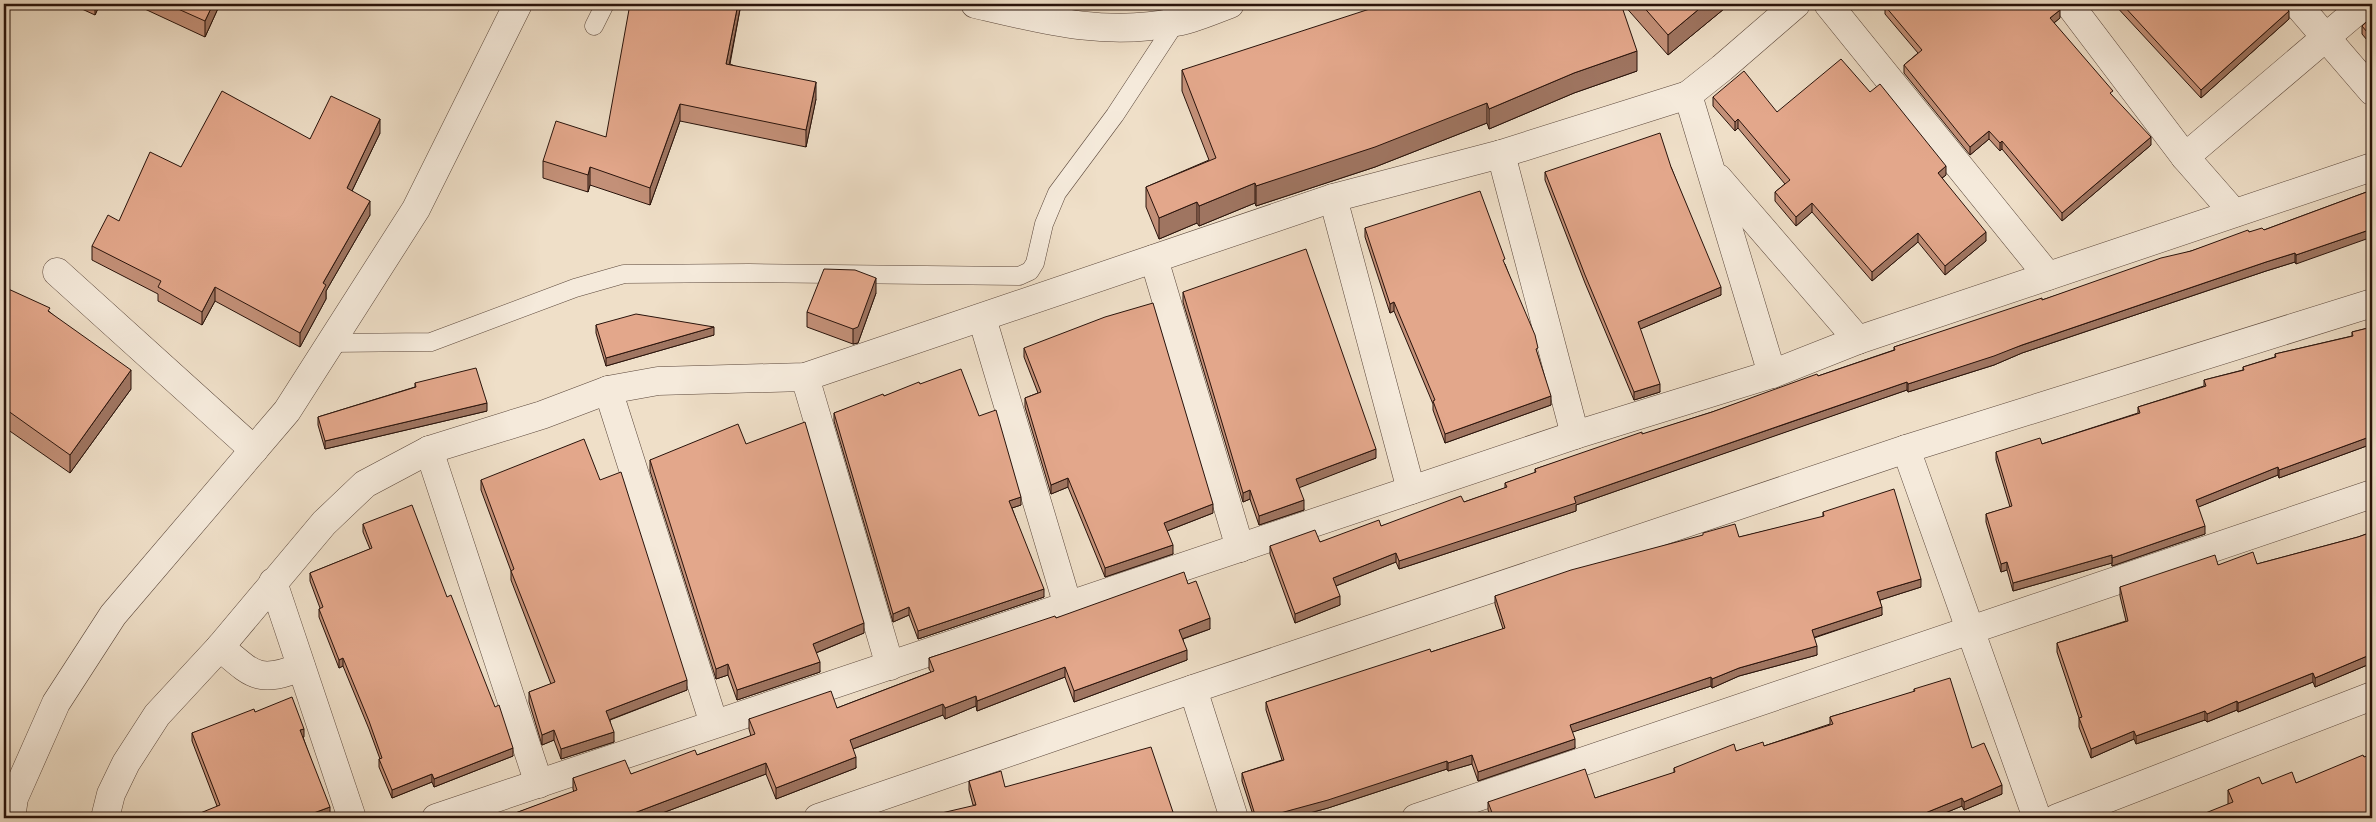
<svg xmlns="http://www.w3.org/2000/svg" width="2376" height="822" font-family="'Gentium Book Plus',serif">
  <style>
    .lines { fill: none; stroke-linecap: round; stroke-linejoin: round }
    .lane-casing { stroke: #5a463a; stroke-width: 19 }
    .street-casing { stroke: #5a463a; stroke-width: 29 }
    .lane { stroke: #f5eadb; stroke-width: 18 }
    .street { stroke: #f5eadb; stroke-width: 28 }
    .wall { fill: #c39078; stroke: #29130b }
    .shaded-wall { fill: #9f7561; stroke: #29130b }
    .building { fill: #e3a78b; stroke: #29130b }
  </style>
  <rect width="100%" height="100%" fill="#efdfc8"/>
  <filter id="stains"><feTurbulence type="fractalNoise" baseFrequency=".004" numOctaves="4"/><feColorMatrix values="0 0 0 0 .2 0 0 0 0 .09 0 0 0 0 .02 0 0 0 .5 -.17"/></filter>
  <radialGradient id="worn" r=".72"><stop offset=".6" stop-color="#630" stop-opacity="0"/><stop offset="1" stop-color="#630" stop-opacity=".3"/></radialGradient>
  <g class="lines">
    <g class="lane-casing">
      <g id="lane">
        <polyline points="594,26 605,4"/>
        <polyline points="330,343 431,342 575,288 624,274 749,273 1019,276 1030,271 1035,263 1044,224 1057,193 1115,115 1176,22"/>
      </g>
    </g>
    <g class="street-casing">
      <g id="street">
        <path d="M975 4C1043 20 1106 37 1176 22 1194 19 1213 10 1230 4"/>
        <polyline points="1828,4 2048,276"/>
        <polyline points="2069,4 2185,157 2234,213"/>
        <polyline points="2297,4 2372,91"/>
        <polyline points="1688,95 1772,374"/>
        <polyline points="1501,154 1575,435"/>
        <polyline points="2185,157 2365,4"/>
        <polyline points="1718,178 1858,340"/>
        <polyline points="1333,198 1411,490"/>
        <polyline points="1154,259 1240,548"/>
        <polyline points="57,272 254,450"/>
        <polyline points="982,318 1068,606"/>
        <polyline points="805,377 890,666"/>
        <polyline points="608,390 714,724"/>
        <polyline points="1906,449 2037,818"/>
        <polyline points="429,450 539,784"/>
        <polyline points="273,582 352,818"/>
        <path d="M220 647C253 675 258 684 301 667"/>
        <polyline points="1193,689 1234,818"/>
        <polyline points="11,818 14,798 56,703 113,615 287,411 416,209 518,4"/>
        <polyline points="105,818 111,794 126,763 157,715 220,647 324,523 365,484 429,450 542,415 608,390 658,381 805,377 1333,198 1501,154 1688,95 1722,68 1796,4"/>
        <polyline points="436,818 1575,435 1772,374 1858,340 2372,167"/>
        <polyline points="818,818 1193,689 1906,449 2372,303"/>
        <polyline points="1416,818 2372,494"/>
        <polyline points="2057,818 2372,696"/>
      </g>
    </g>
    <use href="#lane" class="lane"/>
    <use href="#street" class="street"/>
  </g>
  <g class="wall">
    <polygon points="71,4 100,4 95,15"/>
    <polygon points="134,4 220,4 205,37"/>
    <polygon points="741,4 730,64 816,99 806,147 680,121 650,205 590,185 588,192 543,178 543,161 606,137"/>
    <polygon points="1623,4 1730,4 1668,55"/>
    <polygon points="2114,4 2283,4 2289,19 2201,98"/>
    <polygon points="1885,6 2060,18 2054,23 2151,145 2062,221 2002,149 2000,151 1989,139 1970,155 1904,73 1904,65 1918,53 1885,14"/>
    <polygon points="2372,17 2372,46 2362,34 2362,26"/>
    <polygon points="1182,70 1637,71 1574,93 1489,129 1487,123 1375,167 1256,206 1255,203 1199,226 1197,223 1159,239 1146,207 1146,187 1209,160 1182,91"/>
    <polygon points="1713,97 1777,112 1946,175 1942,178 1986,241 1945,275 1918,242 1872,281 1812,212 1796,226 1775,201 1775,192 1785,184 1738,128 1735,131 1713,106"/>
    <polygon points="380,133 352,191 370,215 326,291 326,299 300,347 215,301 202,325 158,301 158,294 92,260 92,246 119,221 181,167 310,139"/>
    <polygon points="1671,167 1721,295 1640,329 1660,392 1634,400 1585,283 1545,180 1545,172"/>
    <polygon points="2372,190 2296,264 2295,262 2266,271 2022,353 1994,365 1908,392 1907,390 1805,425 1576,505 1576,511 1399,569 1396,562 1336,586 1340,605 1295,623 1270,554 1270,546 1320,542 1381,526 1464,502 1505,488 1505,483 1535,473 1535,469 1712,412 1818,376 1894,350 1894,347 2042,300 2191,251 2249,232 2264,230"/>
    <polygon points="1365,228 1505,264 1538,356 1551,405 1445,443 1433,410 1433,404 1394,311 1390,313 1365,237"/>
    <polygon points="4,287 50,312 131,389 70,473 4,427"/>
    <polygon points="1183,292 1376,458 1299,487 1304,510 1259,525 1250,499 1243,502 1183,302"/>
    <polygon points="876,293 858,343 853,344 807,327 807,312"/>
    <polygon points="596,325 714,335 606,366 596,333"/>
    <polygon points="2372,327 2372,444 2279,478 2278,475 2198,507 2205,534 2112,566 2112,563 2013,591 2007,570 2001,572 1986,522 1986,514 2010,507 1996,460 1996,452 2042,444 2138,413 2138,407 2204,386 2204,380 2243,370 2243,367 2275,357 2275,354 2352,336 2352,332"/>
    <polygon points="1024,348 1213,513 1167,531 1173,554 1105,577 1068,487 1051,494 1025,407 1025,398 1038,393 1024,357"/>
    <polygon points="415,383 487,411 325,449 318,425 318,417 415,387"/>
    <polygon points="920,384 979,416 1021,505 1012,508 1044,597 918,639 909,615 893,622 834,421 834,413"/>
    <polygon points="746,444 864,633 816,653 820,672 737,700 728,675 716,679 650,471 650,460"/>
    <polygon points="481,480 600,480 687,690 610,720 614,742 561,759 554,740 542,745 529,702 529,692 551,684 511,580 511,571 481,490"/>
    <polygon points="1823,512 1921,587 1880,600 1882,615 1814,638 1817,655 1739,676 1712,688 1711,686 1572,732 1575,748 1478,781 1472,764 1448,771 1447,769 1328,808 1291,818 1254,818 1242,781 1242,773 1282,760 1266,710 1266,702 1431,652 1503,629 1495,604 1495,596 1823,517"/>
    <polygon points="363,524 447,597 513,756 434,787 432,782 392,798 379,767 379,759 380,759 369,729 343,666 339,668 319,617 319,609 320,608 310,581 310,573 370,549 363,532"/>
    <polygon points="2372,532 2372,663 2315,687 2313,682 2238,712 2237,710 2207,722 2205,720 2136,744 2134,739 2091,758 2079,727 2079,718 2057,652 2057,643 2126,621 2120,596 2120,587 2218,565 2257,564 2358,537"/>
    <polygon points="1188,584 1210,629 1183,639 1187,660 1074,702 1065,677 977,711 976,706 945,719 943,715 853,749 856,768 776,799 766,774 649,818 502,818 574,792 573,789 573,778 631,774 697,755 751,736 749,729 749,719 837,708 931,672 929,669 929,658 1056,618"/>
    <polygon points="1914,689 1972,748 2002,794 1964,810 1962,806 1933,818 1491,818 1488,810 1488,802 1595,798 1674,773 1674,768 1736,751 1764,746 1830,724 1830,717 1914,692"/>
    <polygon points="255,712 304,737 303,737 330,815 217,806 192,741 192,733"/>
    <polygon points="2364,757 2372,818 2228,804 2228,790 2262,784 2296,783"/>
    <polygon points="969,781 1005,787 1175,818 973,805 969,790"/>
  </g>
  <g class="shaded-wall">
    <polygon points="95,4 100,4 95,15"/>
    <polygon points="213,4 220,4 205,37 205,21"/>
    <polygon points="738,4 741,4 726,81 726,64"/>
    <polygon points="1705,4 1730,4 1668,55 1668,35"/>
    <polygon points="2060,10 2060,18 2050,26 2050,18"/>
    <polygon points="2289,11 2289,19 2201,98 2201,90"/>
    <polygon points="1637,51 1637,71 1574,93 1489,129 1489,109 1574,73"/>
    <polygon points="816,82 816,99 806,147 806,130"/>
    <polygon points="1487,103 1487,123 1375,167 1256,206 1256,186"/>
    <polygon points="680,104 680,121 650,205 650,188"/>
    <polygon points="380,119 380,133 347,201 347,188"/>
    <polygon points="1738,119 1738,128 1735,131 1735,122"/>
    <polygon points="1989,131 1989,139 1970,155 1970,147"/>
    <polygon points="2151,137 2151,145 2062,221 2062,213"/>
    <polygon points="2002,141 2002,149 2000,151 2000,143"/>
    <polygon points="1946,166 1946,175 1938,181 1938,173"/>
    <polygon points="590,167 590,185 588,192 588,175"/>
    <polygon points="1255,183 1255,203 1199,226 1199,206"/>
    <polygon points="370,201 370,215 326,291 326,299 300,347 300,333 323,283"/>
    <polygon points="1197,202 1197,223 1159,239 1159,218"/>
    <polygon points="1812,203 1812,212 1796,226 1796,217"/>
    <polygon points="2372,229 2372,237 2296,264 2296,255"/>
    <polygon points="1986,232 1986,241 1945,275 1945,266"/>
    <polygon points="1918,233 1918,242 1872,281 1872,272"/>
    <polygon points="2295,253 2295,262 2266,271 2022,353 1994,365 1908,392 1908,384 2266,262"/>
    <polygon points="876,278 876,293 858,343 853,344 853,329"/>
    <polygon points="215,287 215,301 202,325 202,312"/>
    <polygon points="1721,287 1721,295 1638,330 1638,322"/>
    <polygon points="1394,302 1394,311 1390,313 1390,304"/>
    <polygon points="714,327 714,335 606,366 606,358"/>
    <polygon points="131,370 131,389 70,473 70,455"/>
    <polygon points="1907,382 1907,390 1576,505 1576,511 1399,569 1399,561 1574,497"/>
    <polygon points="1660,384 1660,392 1634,400 1634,392"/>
    <polygon points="1551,396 1551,405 1445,443 1445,434"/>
    <polygon points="487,403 487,411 325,449 325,441"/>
    <polygon points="2372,436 2372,444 2279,478 2279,470"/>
    <polygon points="1376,449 1376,458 1296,489 1296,479"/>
    <polygon points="2278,467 2278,475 2196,508 2196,500"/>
    <polygon points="1068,478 1068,487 1051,494 1051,485"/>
    <polygon points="1250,490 1250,499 1243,502 1243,493"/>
    <polygon points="1021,497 1021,505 1009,509 1009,501"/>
    <polygon points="1304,500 1304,510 1259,525 1259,516"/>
    <polygon points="1213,504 1213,513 1164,532 1164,523"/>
    <polygon points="2205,526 2205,534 2112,566 2112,558"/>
    <polygon points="1173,545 1173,554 1105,577 1105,568"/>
    <polygon points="1396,553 1396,562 1333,587 1333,578"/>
    <polygon points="2112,555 2112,563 2013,591 2013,583"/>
    <polygon points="2007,562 2007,570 2001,572 2001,564"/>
    <polygon points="1921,579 1921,587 1877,601 1877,592"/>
    <polygon points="1044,589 1044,597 918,639 918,631"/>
    <polygon points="1340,596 1340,605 1295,623 1295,614"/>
    <polygon points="909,607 909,615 893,622 893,614"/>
    <polygon points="1882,607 1882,615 1812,638 1812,630"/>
    <polygon points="1210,618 1210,629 1179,640 1179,630"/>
    <polygon points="864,623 864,633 813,654 813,644"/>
    <polygon points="1817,646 1817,655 1739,676 1712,688 1712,679 1739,668"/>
    <polygon points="1187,650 1187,660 1074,702 1074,691"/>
    <polygon points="2372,654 2372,663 2315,687 2315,678"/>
    <polygon points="343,658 343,666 339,668 339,660"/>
    <polygon points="820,662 820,672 737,700 737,690"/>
    <polygon points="728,664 728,675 716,679 716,669"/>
    <polygon points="1065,667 1065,677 977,711 977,701"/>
    <polygon points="2313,673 2313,682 2238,712 2238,703"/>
    <polygon points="1711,677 1711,686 1570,733 1570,725"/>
    <polygon points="687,680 687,690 606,721 606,711"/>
    <polygon points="976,696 976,706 945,719 945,708"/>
    <polygon points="2237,701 2237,710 2207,722 2207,714"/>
    <polygon points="943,704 943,715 850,750 850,740"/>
    <polygon points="2205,711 2205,720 2136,744 2136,736"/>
    <polygon points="304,729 304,737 300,738 300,730"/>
    <polygon points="554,730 554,740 542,745 542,735"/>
    <polygon points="2134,731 2134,739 2091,758 2091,749"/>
    <polygon points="614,732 614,742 561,759 561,749"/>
    <polygon points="1575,739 1575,748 1478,781 1478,772"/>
    <polygon points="513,748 513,756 434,787 434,779"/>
    <polygon points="1472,755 1472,764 1448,771 1448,763"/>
    <polygon points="856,757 856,768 776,799 776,788"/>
    <polygon points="1447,761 1447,769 1328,808 1291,818 1262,818"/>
    <polygon points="766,763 766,774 649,818 621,818"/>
    <polygon points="432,774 432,782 392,798 392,790"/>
    <polygon points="2002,785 2002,794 1964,810 1964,802"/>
    <polygon points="1962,798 1962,806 1933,818 1913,818"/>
    <polygon points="330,807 330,815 321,818 300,818"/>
  </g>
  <g class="building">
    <polygon points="167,4 213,4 205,21"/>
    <polygon points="630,4 738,4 726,64 816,82 806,130 680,104 650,188 590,167 588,175 543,161 556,121 606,137"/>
    <polygon points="1385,4 1621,4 1637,51 1574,73 1489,109 1487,103 1375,147 1256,186 1255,183 1199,206 1197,202 1159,218 1146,187 1216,158 1182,70"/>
    <polygon points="1641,4 1705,4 1668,35"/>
    <polygon points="1887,4 2057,4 2060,10 2050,18 2113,91 2110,93 2151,137 2062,213 2002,141 2000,143 1989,131 1970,147 1904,65 1922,50 1885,6"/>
    <polygon points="2122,4 2283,4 2289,11 2201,90"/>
    <polygon points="2372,17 2372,38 2362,26"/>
    <polygon points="1841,59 1870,92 1880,84 1946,166 1938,173 1986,232 1945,266 1918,233 1872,272 1812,203 1796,217 1775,192 1790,180 1738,119 1735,122 1713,97 1744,71 1777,112"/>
    <polygon points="222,91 310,139 331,96 380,119 347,188 370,201 323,283 326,285 300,333 215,287 202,312 158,287 161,281 92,246 108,215 119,221 150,152 181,167"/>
    <polygon points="1660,133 1671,167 1721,287 1638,322 1660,384 1634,392 1585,275 1545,172"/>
    <polygon points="2372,190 2372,229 2296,255 2295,253 2266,262 2022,345 1994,356 1908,384 1907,382 1805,417 1574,497 1576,503 1399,561 1396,553 1333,578 1340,596 1295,614 1270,546 1315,530 1320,542 1379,520 1381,526 1461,496 1464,502 1507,487 1505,483 1536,472 1535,469 1642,432 1642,434 1712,412 1817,374 1818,376 1895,350 1894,347 2042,298 2042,300 2161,258 2191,251 2248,230 2249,232 2262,228 2264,230"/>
    <polygon points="1480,191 1505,259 1503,260 1535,335 1538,348 1536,349 1551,396 1445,434 1433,401 1435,400 1394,302 1390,304 1365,228"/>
    <polygon points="1306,249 1376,449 1296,479 1304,500 1259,516 1250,490 1243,493 1183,292"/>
    <polygon points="824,269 855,270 876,278 858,327 853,329 807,312"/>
    <polygon points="4,287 50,308 48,311 131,370 70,455 4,408"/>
    <polygon points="1153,303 1213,504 1164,523 1173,545 1105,568 1068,478 1051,485 1025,398 1041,392 1024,348 1105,317"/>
    <polygon points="636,314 714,327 606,358 596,325"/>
    <polygon points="2372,327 2372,436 2279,470 2278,467 2196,500 2205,526 2112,558 2112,555 2013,583 2007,562 2001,564 1986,514 2012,506 1996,452 2040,438 2042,444 2140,413 2138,407 2206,386 2204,380 2244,370 2243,367 2276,357 2275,354 2353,336 2352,332"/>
    <polygon points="476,368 487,403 325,441 318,417 416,387 415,383"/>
    <polygon points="961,369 979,416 996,410 1021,497 1009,501 1044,589 918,631 909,607 893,614 834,413 883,394 884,396 919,382 920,384"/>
    <polygon points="805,422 864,623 813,644 820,662 737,690 728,664 716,669 650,460 738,424 746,444"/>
    <polygon points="584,439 600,480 621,472 687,680 606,711 614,732 561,749 554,730 542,735 529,692 555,682 511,571 514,569 481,480"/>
    <polygon points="1894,489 1921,579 1877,592 1882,607 1812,630 1817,646 1739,668 1712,679 1711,677 1570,725 1575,739 1478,772 1472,755 1448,763 1447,761 1328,800 1262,818 1256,818 1242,773 1284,760 1266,702 1430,649 1431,652 1505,628 1495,596 1571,570 1703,535 1703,533 1735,524 1739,537 1824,516 1823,512"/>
    <polygon points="412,505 447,597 451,595 495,707 499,705 513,748 434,779 432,774 392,790 379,759 382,758 369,721 343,658 339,660 319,609 323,607 310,573 372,548 363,524"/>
    <polygon points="2372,532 2372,654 2315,678 2313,673 2238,703 2237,701 2207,714 2205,711 2136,736 2134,731 2091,749 2079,718 2082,717 2057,643 2128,621 2120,587 2215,555 2218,565 2253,552 2257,564 2358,537"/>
    <polygon points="1184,572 1188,584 1196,581 1210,618 1179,630 1187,650 1074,691 1065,667 977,701 976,696 945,708 943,704 850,740 856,757 776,788 766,763 621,818 502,818 577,790 573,778 625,760 631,774 695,750 697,755 755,734 749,719 831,691 837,708 934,671 929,658 1055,616 1056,618"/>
    <polygon points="1950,678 1972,748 1984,743 2002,785 1964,802 1962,798 1913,818 1494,818 1488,802 1585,769 1595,798 1675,772 1674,768 1734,744 1736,751 1763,742 1764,746 1833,724 1830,717 1915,691 1914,689"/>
    <polygon points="292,697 304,729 300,730 330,807 300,818 188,818 220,805 192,733 254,709 255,712"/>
    <polygon points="1151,747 1175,818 920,818 976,805 969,781 1001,771 1005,787"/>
    <polygon points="2372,754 2372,818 2193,818 2233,802 2228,790 2259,777 2262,784 2292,772 2296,783 2363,755 2364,757"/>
  </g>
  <rect width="2376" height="822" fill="none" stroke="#efdfc8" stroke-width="20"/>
  <rect x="5" y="5" width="2366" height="812" fill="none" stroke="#29130b" stroke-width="2.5"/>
  <rect x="10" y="10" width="2356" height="802" fill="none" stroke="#29130b"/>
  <rect width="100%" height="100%" filter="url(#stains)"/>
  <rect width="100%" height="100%" fill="url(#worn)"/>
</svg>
